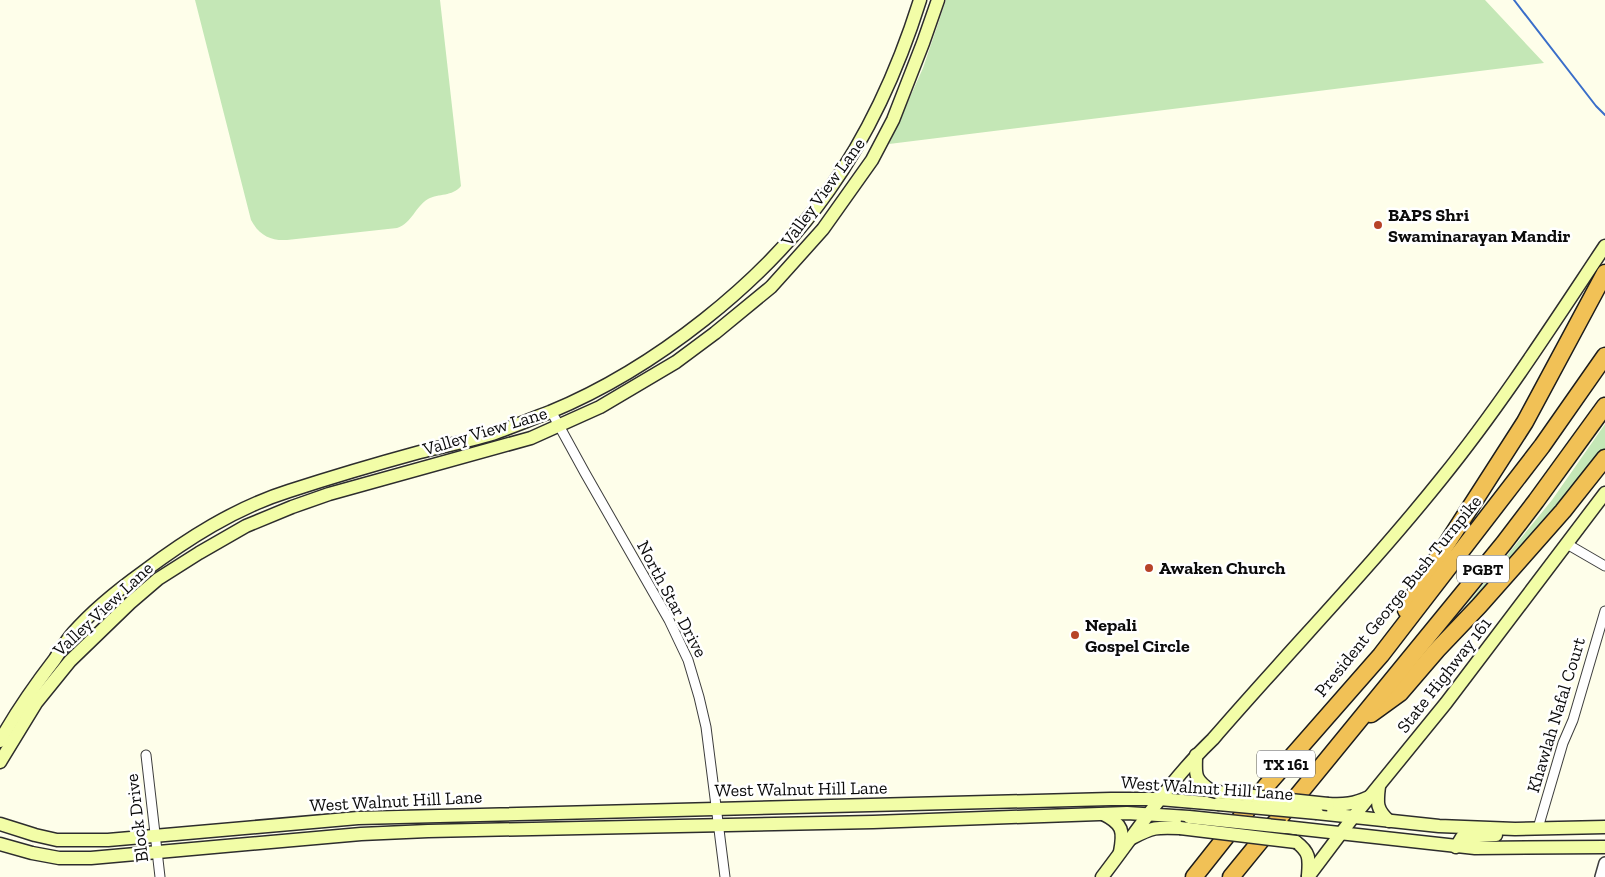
<svg xmlns="http://www.w3.org/2000/svg" width="1605" height="877" font-family="'Zilla Slab',serif">
  <style>
    .green { fill: #c4e7b6 }
    .lines { fill: none; stroke-linecap: round; stroke-linejoin: round }
    .stream { stroke: #3a6ec9; stroke-width: 2 }
    .minor-casing { stroke: #3e3e3e; stroke-width: 11 }
    .tertiary-casing { stroke: #3e3e3e; stroke-width: 14 }
    .secondary-casing { stroke: #2d2d2d; stroke-width: 15 }
    .motorway-casing { stroke: #1c1c1c; stroke-width: 19 }
    .minor { stroke: #fff; stroke-width: 9 }
    .tertiary { stroke: #fff; stroke-width: 11 }
    .secondary { stroke: #f2fda7; stroke-width: 12 }
    .motorway { stroke: #f1c156; stroke-width: 16 }
    .secondary-bridge-casing { stroke: #2d2d2d; stroke-width: 15; stroke-linecap: butt }
    .secondary-bridge { stroke: #f2fda7; stroke-width: 12 }
    .poi-dot { fill: #b74328; stroke: #fff; stroke-width: 2 }
    .labels { text-anchor: middle; stroke-width: 5; stroke-linejoin: round; paint-order: stroke }
    .shield { fill: #fff; stroke: #545454; stroke-width: 1 }
    .shield-label { font-size: 16px; font-weight: bold; fill: #0b0b0b }
    .street-label { font-size: 18px; fill: #0b0b0b; stroke: #fff }
    .poi-label { font-size: 18px; font-weight: bold; fill: #0b0b0b; stroke: #fff; text-anchor: start }
  </style>
  <rect width="100%" height="100%" fill="#fefeea"/>
  <g class="green">
    <path d="M195 0H440L461 186C452 197 439 193 428 199 415 207 412 223 397 228L287 240C270 241 259 235 251 220Z"/>
    <polygon points="946,0 1485,0 1544,63 889,144 923,68"/>
    <polygon points="1605,424 1605,451 1566,500 1437,641 1552,500"/>
  </g>
  <g class="lines">
    <polyline class="stream" points="1514,0 1596,106 1605,115"/>
    <g class="minor-casing">
      <g id="minor">
        <polyline points="551,411 585,473 669,620 688,660 699,697 706,727 725,877"/>
        <polyline points="1567,544 1605,566"/>
        <polyline points="146,755 160,877"/>
        <polyline points="1538,828 1563,743 1573,720 1605,611"/>
      </g>
    </g>
    <g class="tertiary-casing">
      <polyline id="tertiary" points="1601,877 1605,863"/>
    </g>
    <g class="secondary-casing">
      <g id="secondary">
        <path d="M0 741C16 712 35 685 55 659 61 650 66 641 73 633 93 610 118 590 143 572 187 539 235 508 289 491 332 477 376 464 420 452 444 446 468 441 492 434 512 427 531 419 550 412 654 369 765 282 829 190 870 132 899 67 920 0"/>
        <path d="M1196 755C1196 774 1193 778 1210 790"/>
        <polyline points="0,762 36,703 70,661 130,603 158,579 199,553 246,526 292,507 329,494 531,438 600,407 676,362 715,333 771,287 789,267 823,229 872,160 893,120 923,43 938,0"/>
        <path d="M1379 786C1377 803 1376 809 1389 821"/>
        <path d="M1328 804C1344 805 1354 804 1369 797"/>
        <polyline points="1317,813 1439,826 1515,829 1605,827"/>
        <path d="M1103 814C1123 824 1124 831 1120 852"/>
        <polyline points="0,824 35,835 57,840 108,840 358,818 1111,799 1159,799 1218,804"/>
        <polyline points="1285,827 1475,848 1605,847"/>
        <path d="M1132 838C1153 827 1156 827 1180 828"/>
        <path d="M1296 842C1311 853 1309 860 1308 876"/>
        <polyline points="0,844 32,853 59,858 91,858 361,834 428,831 873,822 1127,813 1189,817"/>
        <polyline points="1456,847 1462,837 1496,835"/>
        <path d="M1102 877C1138 830 1170 780 1213 739 1289 651 1370 568 1442 478 1501 405 1553 324 1605 246"/>
        <polyline points="1308,877 1354,816 1446,703 1605,493"/>
      </g>
    </g>
    <g class="motorway-casing">
      <g id="motorway">
        <polyline points="1406,610 1419,587 1525,422 1605,273"/>
        <polyline points="1371,714 1400,693 1437,650 1479,606 1563,511 1605,458"/>
        <polyline points="1194,877 1267,785 1381,655 1542,446 1605,356"/>
        <polyline points="1231,877 1504,543 1536,501 1605,406"/>
      </g>
    </g>
    <use href="#minor" class="minor"/>
    <use href="#tertiary" class="tertiary"/>
    <use href="#secondary" class="secondary"/>
    <use href="#motorway" class="motorway"/>
    <g class="secondary-bridge-casing">
      <g id="secondary-bridge">
        <polyline points="1210,790 1217,792 1328,804"/>
        <polyline points="1218,804 1317,813"/>
        <polyline points="1189,817 1285,827"/>
        <polyline points="1180,828 1296,842"/>
      </g>
    </g>
    <use href="#secondary-bridge" class="secondary-bridge"/>
  </g>
  <g class="poi-dot">
    <circle cx="1378" cy="225" r="5"/>
    <circle cx="1149" cy="568" r="5"/>
    <circle cx="1075" cy="635" r="5"/>
  </g>
  <g class="labels">
    <g class="shield">
      <rect x="1457" y="555.5" width="52" height="27" rx="4"/>
      <rect x="1257" y="750.5" width="58" height="27" rx="4"/>
    </g>
    <g class="shield-label">
      <text x="1483" y="575">PGBT</text>
      <text x="1286" y="770">TX 161</text>
    </g>
    <g class="street-label">
      <text transform="translate(823 192) rotate(-54)" y="6">Valley View Lane</text>
      <text transform="translate(485 431) rotate(-17)" y="6">Valley View Lane</text>
      <text transform="translate(1398 596) rotate(-51)" y="6">President George Bush Turnpike</text>
      <text transform="translate(672 599) rotate(62)" y="6">North Star Drive</text>
      <text transform="translate(103 609) rotate(-43)" y="6">Valley View Lane</text>
      <text transform="translate(1444 675) rotate(-52)" y="6">State Highway 161</text>
      <text transform="translate(1556 715) rotate(-73)" y="6">Khawlah Nafal Court</text>
      <text transform="translate(1207 788) rotate(4)" y="6">West Walnut Hill Lane</text>
      <text transform="translate(801 789) rotate(-1)" y="6">West Walnut Hill Lane</text>
      <text transform="translate(396 801) rotate(-3)" y="6">West Walnut Hill Lane</text>
      <text transform="translate(137 818) rotate(-97)" y="6">Block Drive</text>
    </g>
    <g class="poi-label">
      <text x="1388" y="221">BAPS Shri<tspan x="1388" dy="21">Swaminarayan Mandir</tspan></text>
      <text x="1159" y="574">Awaken Church</text>
      <text x="1085" y="631">Nepali<tspan x="1085" dy="21">Gospel Circle</tspan></text>
    </g>
  </g>
</svg>
